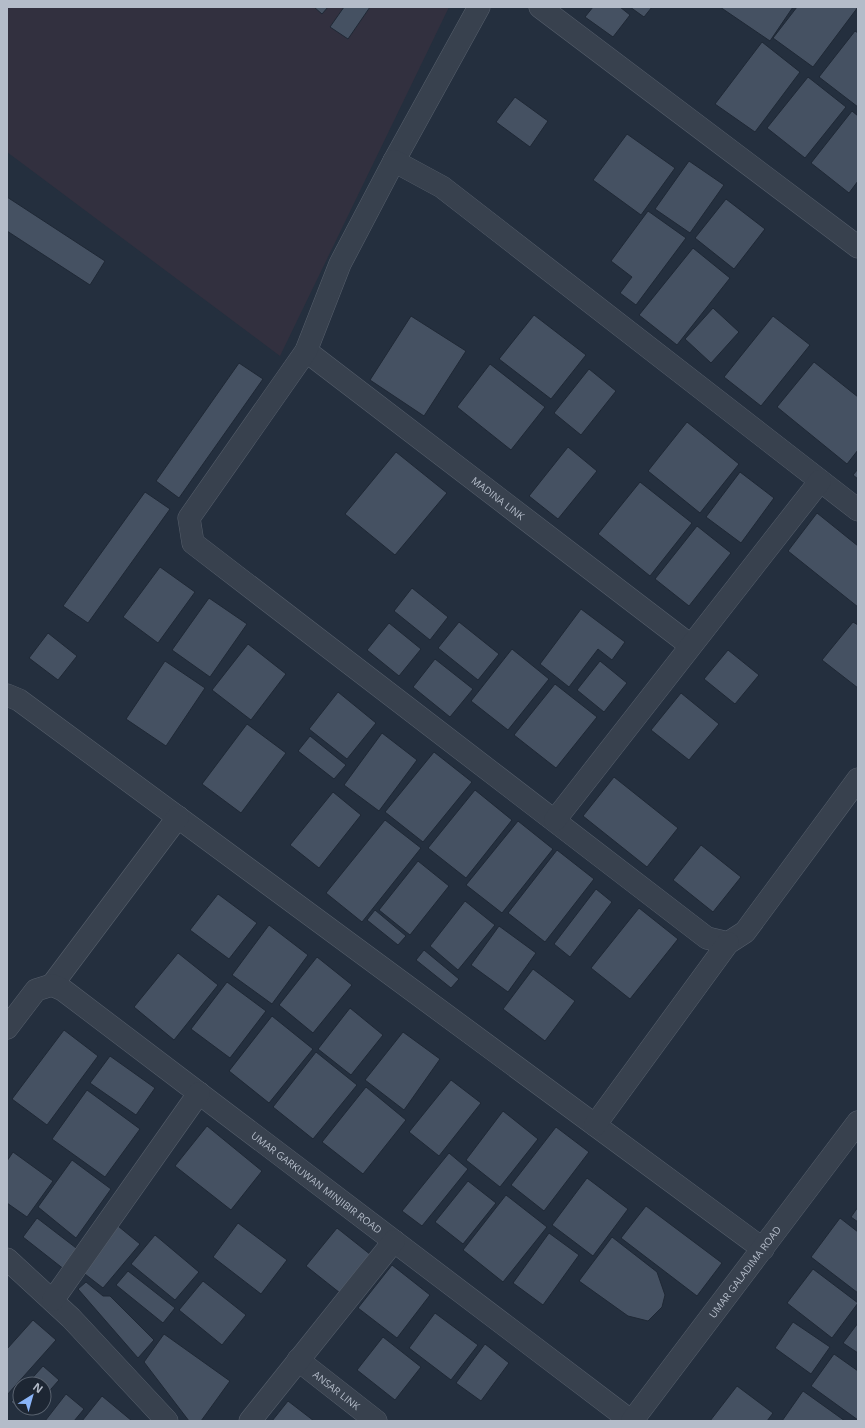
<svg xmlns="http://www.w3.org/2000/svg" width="865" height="1428" font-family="'Open Sans',sans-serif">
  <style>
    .medical { fill: #32303f }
    .building { fill: #455162; stroke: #1f2835 }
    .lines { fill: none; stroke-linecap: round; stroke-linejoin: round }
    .minor-casing { stroke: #565f6c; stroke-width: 23 }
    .minor { stroke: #38414e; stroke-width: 22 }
    .labels { text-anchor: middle; stroke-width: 3; stroke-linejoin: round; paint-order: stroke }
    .street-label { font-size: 10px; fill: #b4bcc9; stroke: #1d2633 }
  </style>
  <rect width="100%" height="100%" fill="#242f3e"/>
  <polygon class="medical" points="7,7 449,7 280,356 7,152"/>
  <g class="building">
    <polygon points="314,7 328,7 322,14"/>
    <polygon points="344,7 370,7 348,39 330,27"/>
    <polygon points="593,7 620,7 630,15 613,37 585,17"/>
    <polygon points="630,7 652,7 644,17"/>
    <polygon points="720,7 793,7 770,41"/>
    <polygon points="797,7 858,7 813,67 773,38"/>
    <polygon points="855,31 858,33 858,107 819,77"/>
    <polygon points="762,42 800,72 755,132 715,104"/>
    <polygon points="808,77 846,107 805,158 767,128"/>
    <polygon points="515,97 548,121 530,147 496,122"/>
    <polygon points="852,111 858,116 858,181 849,193 811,163"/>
    <polygon points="627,134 675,168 641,215 593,180"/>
    <polygon points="689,161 724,185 690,233 655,209"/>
    <polygon points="7,197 105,261 90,285 7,231"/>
    <polygon points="726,199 765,229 734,269 695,238"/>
    <polygon points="648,211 686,238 636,305 620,293 632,277 611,261"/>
    <polygon points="693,248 730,278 677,345 639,315"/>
    <polygon points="713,308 739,332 711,363 685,339"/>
    <polygon points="534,315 586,355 551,399 499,359"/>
    <polygon points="411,316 466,351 424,416 370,380"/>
    <polygon points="773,316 810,345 761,406 724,377"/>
    <polygon points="814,362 858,397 858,450 847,464 777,407"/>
    <polygon points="239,363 263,379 179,498 156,481"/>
    <polygon points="490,364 545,407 511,450 457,407"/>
    <polygon points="589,369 616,391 581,435 554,413"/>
    <polygon points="687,422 739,464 700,513 648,471"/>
    <polygon points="568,447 597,471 558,519 529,496"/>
    <polygon points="396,452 447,493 395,555 345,514"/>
    <polygon points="858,469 858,479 853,475"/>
    <polygon points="740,472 774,498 741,543 706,517"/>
    <polygon points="640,482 692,523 650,576 598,534"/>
    <polygon points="145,492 170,509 88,623 63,606"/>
    <polygon points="817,513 858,546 858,607 788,551"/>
    <polygon points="697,526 731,553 689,606 655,579"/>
    <polygon points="160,567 195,592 158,643 123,617"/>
    <polygon points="412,588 448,617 430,640 394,611"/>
    <polygon points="209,598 247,624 210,677 172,650"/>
    <polygon points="581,609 625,642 612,660 598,649 569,687 540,664"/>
    <polygon points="459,622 499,654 478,680 438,648"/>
    <polygon points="853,622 858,625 858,688 822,660"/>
    <polygon points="389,623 421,649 399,676 367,650"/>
    <polygon points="48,633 77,656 58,680 29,658"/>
    <polygon points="248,644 286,674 251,720 212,690"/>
    <polygon points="512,649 549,679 508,730 471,701"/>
    <polygon points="728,650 759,675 735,704 704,679"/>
    <polygon points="435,659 473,689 450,717 413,687"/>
    <polygon points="165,661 205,688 166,746 126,719"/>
    <polygon points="600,661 627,683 604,712 577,690"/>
    <polygon points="555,684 597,717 556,768 514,735"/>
    <polygon points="338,692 376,723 347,759 309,729"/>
    <polygon points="681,693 719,724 689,760 651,730"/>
    <polygon points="247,724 286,753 241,813 202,784"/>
    <polygon points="382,733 417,760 379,811 344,785"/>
    <polygon points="310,736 346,765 334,779 298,751"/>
    <polygon points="434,752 472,782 423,842 385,812"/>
    <polygon points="614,777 678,828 647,867 583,816"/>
    <polygon points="475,790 512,820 466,878 428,848"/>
    <polygon points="333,792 361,815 319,868 290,845"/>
    <polygon points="385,820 421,848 362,922 326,893"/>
    <polygon points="518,821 553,849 502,913 466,885"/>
    <polygon points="701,845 741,877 713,912 673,880"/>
    <polygon points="557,850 594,879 545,942 508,913"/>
    <polygon points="418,861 449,886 410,935 379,910"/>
    <polygon points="596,889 612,902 570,957 554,944"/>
    <polygon points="218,894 257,923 229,959 190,930"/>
    <polygon points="465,901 495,925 458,970 430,946"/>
    <polygon points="639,908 678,939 630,999 591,968"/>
    <polygon points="375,910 406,936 398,945 367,920"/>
    <polygon points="269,925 308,955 272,1004 232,975"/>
    <polygon points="499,926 536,953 508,992 471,965"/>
    <polygon points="424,950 459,979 451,988 416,960"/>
    <polygon points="178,953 218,985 174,1040 134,1007"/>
    <polygon points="317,957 352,985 313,1033 279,1005"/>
    <polygon points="533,969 575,1001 545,1041 503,1009"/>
    <polygon points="227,982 266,1011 230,1058 191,1029"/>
    <polygon points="350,1008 383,1035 351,1075 318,1049"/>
    <polygon points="272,1016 313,1049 269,1103 229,1071"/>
    <polygon points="64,1030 98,1056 47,1125 12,1099"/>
    <polygon points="403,1032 440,1059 404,1110 365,1080"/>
    <polygon points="316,1052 357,1085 313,1139 273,1107"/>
    <polygon points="110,1056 155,1088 136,1115 90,1083"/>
    <polygon points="451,1080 481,1103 439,1156 409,1132"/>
    <polygon points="366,1087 406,1120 363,1174 322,1142"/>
    <polygon points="87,1090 140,1129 105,1177 52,1139"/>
    <polygon points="503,1111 538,1139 500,1187 466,1160"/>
    <polygon points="207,1126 262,1171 231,1210 175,1166"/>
    <polygon points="556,1127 589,1152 544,1211 511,1185"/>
    <polygon points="13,1152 53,1181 27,1217 7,1203 7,1161"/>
    <polygon points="449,1153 468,1169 422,1226 402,1211"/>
    <polygon points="72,1160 111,1189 76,1238 38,1207"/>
    <polygon points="587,1178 628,1209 593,1256 552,1225"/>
    <polygon points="468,1181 496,1203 463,1244 435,1222"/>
    <polygon points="506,1195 547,1227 503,1282 463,1250"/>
    <polygon points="646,1206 722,1263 697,1296 621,1238"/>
    <polygon points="858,1207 858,1222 851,1217"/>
    <polygon points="37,1218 80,1251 65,1270 23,1237"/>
    <polygon points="840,1218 858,1232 858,1293 811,1257"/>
    <polygon points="238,1223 287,1260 261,1294 213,1257"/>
    <polygon points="118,1226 140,1244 103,1288 81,1271"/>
    <polygon points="337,1228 371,1255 340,1293 306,1266"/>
    <polygon points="549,1233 579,1255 543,1305 513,1283"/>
    <polygon points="155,1235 199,1272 175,1300 131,1264"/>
    <polygon points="612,1237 657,1272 665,1295 662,1307 648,1321 628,1316 579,1281"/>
    <polygon points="392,1265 430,1295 397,1338 358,1308"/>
    <polygon points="813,1269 858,1303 832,1338 787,1303"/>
    <polygon points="128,1271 175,1308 163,1323 116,1285"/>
    <polygon points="203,1281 246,1315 222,1345 179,1310"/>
    <polygon points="86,1282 103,1296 110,1296 154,1340 138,1358 78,1289"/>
    <polygon points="435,1313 478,1345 451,1380 409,1348"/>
    <polygon points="33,1320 56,1340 7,1395 7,1349"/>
    <polygon points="793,1322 830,1347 811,1374 775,1348"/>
    <polygon points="858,1323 858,1353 843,1343"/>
    <polygon points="164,1334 230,1381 201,1421 189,1421 144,1362"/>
    <polygon points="383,1337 421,1367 395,1400 357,1370"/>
    <polygon points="485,1344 509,1363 481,1401 456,1383"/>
    <polygon points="834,1354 858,1371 858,1420 811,1386"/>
    <polygon points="43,1366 59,1380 44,1397 44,1384 27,1384"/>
    <polygon points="737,1386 773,1413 767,1421 710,1421"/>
    <polygon points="803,1391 845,1421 782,1421"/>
    <polygon points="20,1392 20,1408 35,1408 28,1416 11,1402"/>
    <polygon points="66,1394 84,1409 74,1421 45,1421"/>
    <polygon points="102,1396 132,1421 82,1421"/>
    <polygon points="288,1401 314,1421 272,1421"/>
  </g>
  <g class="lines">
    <g class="minor-casing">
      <g id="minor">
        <polyline points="540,7 858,247"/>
        <polyline points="394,161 479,7"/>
        <path id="s1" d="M306 351 690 645"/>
        <polyline points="858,510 442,187 394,161 340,264 306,351 189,518 193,543 707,938 728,943 745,932 858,779"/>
        <polyline points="7,695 19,700 763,1249"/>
        <polyline points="555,820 820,481"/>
        <polyline points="52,985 178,817"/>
        <path id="s2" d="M7 1028 36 990 52 985 63 990 631 1421"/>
        <polyline points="595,1125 728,943"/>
        <polyline points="7,1259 71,1318 167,1421"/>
        <polyline points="53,1300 199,1093"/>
        <path id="s3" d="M298 1360 376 1421"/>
        <polyline points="250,1421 394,1241"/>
        <path id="s4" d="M632 1421 858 1122"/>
      </g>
    </g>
    <use href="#minor" class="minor"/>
  </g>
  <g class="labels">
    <g class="street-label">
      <text dy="4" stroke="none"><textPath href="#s1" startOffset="242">MADINA LINK</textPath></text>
      <text dy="4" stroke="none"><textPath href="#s2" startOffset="395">UMAR GARKUWAN MINJIBIR ROAD</textPath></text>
      <text dy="4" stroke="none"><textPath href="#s4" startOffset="187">UMAR GALADIMA ROAD</textPath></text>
      <text dy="4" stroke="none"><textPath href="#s3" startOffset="49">ANSAR LINK</textPath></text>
    </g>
  </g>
  <rect width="865" height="1428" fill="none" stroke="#b4bcc9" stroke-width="16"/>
  <g transform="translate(32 1396) rotate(37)"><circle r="19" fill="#1d2633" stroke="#59626f"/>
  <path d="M0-3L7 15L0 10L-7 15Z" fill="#8ab4f8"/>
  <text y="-6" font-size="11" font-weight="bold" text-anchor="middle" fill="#b4bcc9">N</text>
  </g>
</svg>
